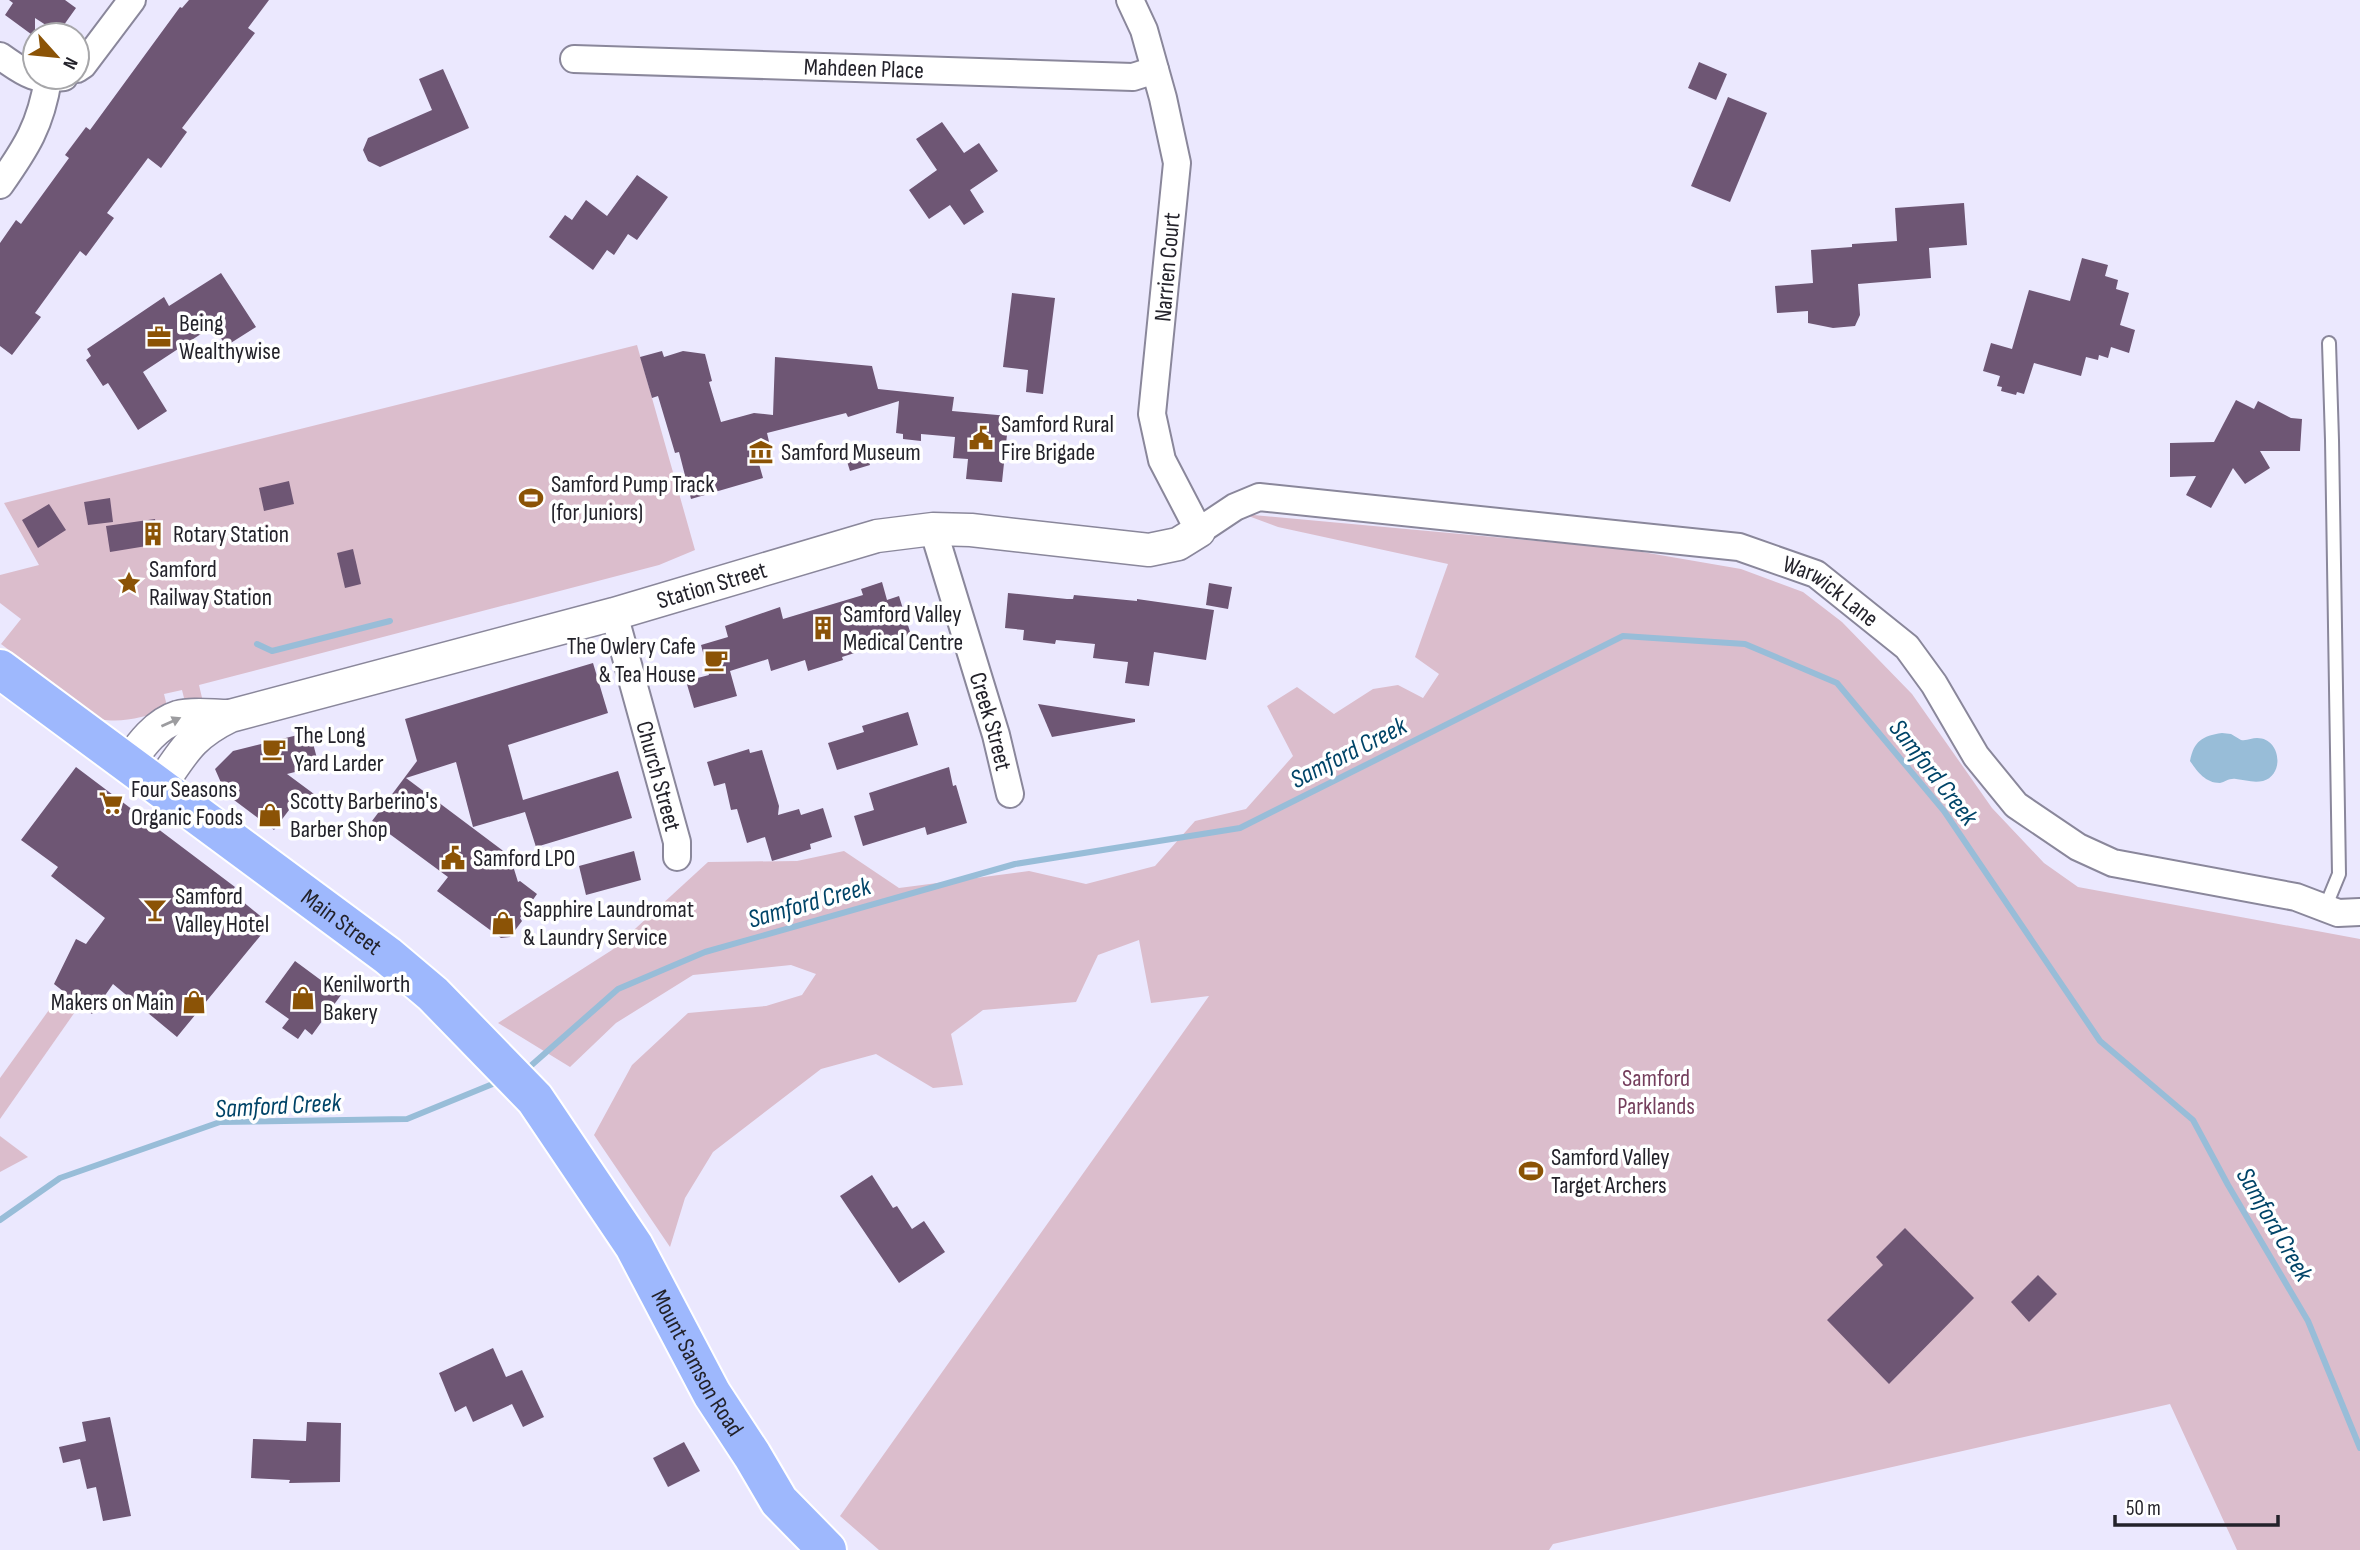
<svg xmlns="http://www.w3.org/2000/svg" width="2360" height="1550" font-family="'Sofia Sans Condensed',sans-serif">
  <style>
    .green { fill: #dbbdcc }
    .water { fill: #98bdd8 }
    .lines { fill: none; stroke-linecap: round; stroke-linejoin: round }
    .stream { stroke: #98bdd8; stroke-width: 6 }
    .building { fill: #6e5674 }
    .service-casing { stroke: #8a879b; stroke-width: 16 }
    .minor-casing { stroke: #8a879b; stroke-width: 30 }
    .tertiary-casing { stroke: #8a879b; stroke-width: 35 }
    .primary-casing { stroke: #fff; stroke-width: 42 }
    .service { stroke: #fff; stroke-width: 12 }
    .minor { stroke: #fff; stroke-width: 26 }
    .tertiary { stroke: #fff; stroke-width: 32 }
    .primary { stroke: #9eb8fd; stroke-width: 38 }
    .oneway { fill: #9c9c9f }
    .labels { text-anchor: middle; stroke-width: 7; stroke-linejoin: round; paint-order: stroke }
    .street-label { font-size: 24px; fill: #23222a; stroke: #fff }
    .poi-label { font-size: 24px; fill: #23222a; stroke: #fff; text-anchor: start }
    .park-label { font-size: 24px; fill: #753f5d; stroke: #fff }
    .water-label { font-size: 26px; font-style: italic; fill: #004468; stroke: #fff }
  </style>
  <rect width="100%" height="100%" fill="#ebe8fe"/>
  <g class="green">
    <path d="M637 345 695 550 659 565 199 685 203 702 186 706 182 690 164 694 168 710C145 716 122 724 100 719L1 644 21 619 0 603V575L39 565 4 503Z"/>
    <polygon points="1243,514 1625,549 1741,569 1803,592 1842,622 1912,694 1992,808 2044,863 2078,887 2360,939 2360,1550 2237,1550 2170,1404 1553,1544 1549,1550 879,1550 840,1516 1209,996 1151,1003 1139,940 1098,955 1076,1002 983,1010 951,1034 963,1085 933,1088 876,1054 821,1069 713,1152 685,1198 670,1247 594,1135 632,1065 688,1013 766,1006 802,995 816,974 791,965 693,975 616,1023 570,1067 498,1023 612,950 708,862 797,861 844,851 899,888 1029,871 1086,884 1155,866 1195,821 1246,809 1293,756 1267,706 1297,687 1334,714 1373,689 1398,685 1423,698 1439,674 1415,657 1448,564 1278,527"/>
    <polygon points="59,996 77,1009 0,1119 0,1078"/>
    <polygon points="0,1136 28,1157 0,1172"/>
  </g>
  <path class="water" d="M2222 733 2231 734 2241 740C2247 741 2252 738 2257 738 2281 738 2285 775 2263 781 2253 783 2245 780 2236 779 2229 778 2225 782 2220 783 2205 783 2197 771 2190 761 2194 741 2202 736 2222 733Z"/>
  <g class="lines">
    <g class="stream">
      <polyline points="257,644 272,651 390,621"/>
      <polyline points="526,1070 618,989 705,952 1015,864 1240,828 1623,636 1745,644 1837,683 1944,811 2100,1041 2193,1120 2228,1185 2308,1321 2360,1448"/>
      <polyline points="0,1220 60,1178 220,1122 407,1119 500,1081"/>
    </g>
  </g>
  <g class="building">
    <polygon points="9,0 65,0 76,8 61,29 55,25 52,29 35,18 35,37 5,15 13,3"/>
    <polygon points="189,0 269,0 248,28 255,33 182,128 187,132 161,168 148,158 107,213 114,218 86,256 80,251 35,313 41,317 12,355 0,346 0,243 16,220 21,224 69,158 65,155 86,127 90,130 180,7 182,8"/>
    <polygon points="1699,62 1727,74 1716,100 1688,88"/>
    <polygon points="443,69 469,128 380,167 368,161 363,150 368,138 432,110 419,79"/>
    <polygon points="1728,97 1767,113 1730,202 1691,186"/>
    <polygon points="942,122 964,153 979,143 998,171 970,190 984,212 964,225 950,205 929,219 909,190 937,170 916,139"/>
    <polygon points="637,175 668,197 637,240 628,234 614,255 607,250 593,270 549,237 565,215 572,220 586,200 607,216"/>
    <polygon points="1964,203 1967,245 1929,248 1931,278 1858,284 1860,315 1855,326 1833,328 1808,323 1808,311 1777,313 1775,286 1813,283 1811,250 1852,247 1852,244 1897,241 1895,208"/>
    <polygon points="2082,258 2108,265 2105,276 2118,280 2116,289 2129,293 2120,325 2135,330 2129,353 2111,347 2108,358 2099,355 2098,360 2086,357 2081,376 2034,363 2024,394 2017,392 2016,395 2001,391 2002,387 1997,386 2000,376 1983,371 1991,343 2012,349 2029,290 2070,301"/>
    <polygon points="221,273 256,327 226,346 213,326 143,372 167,411 138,430 108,383 103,386 86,360 91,356 87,349 164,297 169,306"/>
    <polygon points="1012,293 1055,298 1043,394 1026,392 1028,370 1003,367"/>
    <polygon points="662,351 664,357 683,351 705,354 712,381 709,382 721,422 754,413 773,415 775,357 872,366 878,389 954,397 952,411 1009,416 1002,482 966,479 968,459 953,458 955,437 921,434 921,441 903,439 903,434 896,433 899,401 848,417 846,413 767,433 770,446 755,450 763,478 691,499 679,452 675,453 658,396 652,398 640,357"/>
    <polygon points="2236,400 2254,409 2258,401 2291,418 2302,419 2300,451 2260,451 2270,468 2245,484 2233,468 2211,508 2186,495 2196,476 2170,477 2170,443 2214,442"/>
    <polygon points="865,449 870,465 850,471 845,455"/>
    <polygon points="289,481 294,504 264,511 259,488"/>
    <polygon points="110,498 113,522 88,525 84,502"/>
    <polygon points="49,504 66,530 38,548 22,520"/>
    <polygon points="155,519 159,544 110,552 106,526"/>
    <polygon points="353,549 361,584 345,588 337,553"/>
    <polygon points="882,582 887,600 899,596 911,635 842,657 843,660 808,671 805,660 771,671 768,659 730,671 737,696 694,708 686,681 709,675 701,645 728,637 725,626 780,607 783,619 863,595 861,589"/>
    <polygon points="1209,583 1232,587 1228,609 1206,605"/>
    <polygon points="1008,593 1067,599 1073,599 1074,595 1137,601 1137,599 1214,610 1206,660 1154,652 1149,686 1125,683 1128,662 1093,658 1095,644 1056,640 1055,644 1023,640 1024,630 1005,628"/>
    <polygon points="593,663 608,713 508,745 523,800 618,771 632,818 536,847 525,812 473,827 456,762 406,778 510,856 518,882 520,881 537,894 520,918 522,921 510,937 501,938 437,891 448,877 372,821 417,761 405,719"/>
    <polygon points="1038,704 1135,719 1135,722 1052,737"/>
    <polygon points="908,712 918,745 837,770 828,743 864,732 862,726"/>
    <polygon points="310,732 319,766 287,774 314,794 303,809 295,802 274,830 226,794 215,769 233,751"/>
    <polygon points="749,749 750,753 762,750 779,806 778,815 799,809 801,815 823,808 832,837 810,844 811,849 772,861 765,837 747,843 737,809 731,810 725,783 714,786 707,762"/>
    <polygon points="76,767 235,887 231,892 270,924 177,1037 113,984 92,1014 54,984 76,939 86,944 105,918 51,876 58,867 21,840"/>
    <polygon points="949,767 953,786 956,785 967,823 927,835 925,827 863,846 854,816 874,810 869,793"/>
    <polygon points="634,851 641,880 586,895 579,866"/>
    <polygon points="295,961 341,995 312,1035 305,1029 298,1039 282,1028 289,1019 265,1002"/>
    <polygon points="872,1175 893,1208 897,1206 912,1229 924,1221 945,1252 899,1283 840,1196"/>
    <polygon points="1905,1228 1974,1298 1889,1384 1827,1320 1883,1265 1876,1257"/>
    <polygon points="2038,1275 2057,1294 2029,1322 2011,1302"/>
    <polygon points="493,1348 506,1377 522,1370 544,1417 523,1427 512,1404 473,1422 466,1406 455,1412 439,1373"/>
    <polygon points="110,1417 131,1516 103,1521 96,1487 87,1489 80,1459 63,1463 59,1447 86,1441 82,1422"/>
    <polygon points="307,1422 341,1423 340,1482 289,1483 290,1480 251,1478 253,1439 306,1441"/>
    <polygon points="684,1442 700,1471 668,1487 653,1458"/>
  </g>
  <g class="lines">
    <g class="service-casing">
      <polyline id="service" points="2325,908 2339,874 2332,440 2329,343"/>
    </g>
    <g class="minor-casing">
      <g id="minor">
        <path id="s1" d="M1130 0 1144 30 1163 98 1177 163 1152 414 1162 460 1199 531 1235 507 1259 497 1739 547 1816 574 1907 647 1934 684 1976 756 2016 805 2078 847 2113 863 2296 897 2338 913 2360 912"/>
        <path d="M0 56C25 73 32 81 64 77"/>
        <path id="s2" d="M574 59 1133 77 1155 70"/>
        <polyline points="77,69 83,65 132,0"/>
        <path d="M0 185C26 148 41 125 48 79"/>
        <path id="s3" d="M933 529 996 735 1010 794"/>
        <path id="s4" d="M614 614 677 842V857"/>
      </g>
    </g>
    <g class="tertiary-casing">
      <g id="tertiary">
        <path d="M128 763C141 745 156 724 178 717 192 713 213 716 229 716"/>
        <path id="s5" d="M160 786C184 751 191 735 230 716L614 614 877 536 933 529 971 530 1149 550 1178 544 1199 531"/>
      </g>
    </g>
    <g class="primary-casing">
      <g id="primary">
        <path id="s6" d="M0 669 388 956 433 994 535 1099 634 1246 712 1394 752 1455 779 1501 827 1550"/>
      </g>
    </g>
    <use href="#service" class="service"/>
    <use href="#minor" class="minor"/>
    <use href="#tertiary" class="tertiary"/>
    <use href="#primary" class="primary"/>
  </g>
  <defs><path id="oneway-solid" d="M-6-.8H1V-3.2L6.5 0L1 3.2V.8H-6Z" transform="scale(1.75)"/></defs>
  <use class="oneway" href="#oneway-solid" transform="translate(171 722) rotate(-24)"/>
  <defs>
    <g id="office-bare" transform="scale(1.89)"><path d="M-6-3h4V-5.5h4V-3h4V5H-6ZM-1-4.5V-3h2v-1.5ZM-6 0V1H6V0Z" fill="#8b5306" stroke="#fff" stroke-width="2.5" paint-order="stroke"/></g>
    <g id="civic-bare" transform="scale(1.89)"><path d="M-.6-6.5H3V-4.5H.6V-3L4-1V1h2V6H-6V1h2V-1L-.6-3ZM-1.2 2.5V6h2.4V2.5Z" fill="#8b5306" stroke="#fff" stroke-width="2.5" paint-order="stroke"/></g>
    <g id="museum-bare" transform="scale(1.89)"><path d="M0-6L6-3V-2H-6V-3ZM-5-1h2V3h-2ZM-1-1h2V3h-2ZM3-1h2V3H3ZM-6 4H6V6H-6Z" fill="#8b5306" stroke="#fff" stroke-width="2.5" paint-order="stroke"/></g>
    <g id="stadium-bare" transform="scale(1.89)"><path d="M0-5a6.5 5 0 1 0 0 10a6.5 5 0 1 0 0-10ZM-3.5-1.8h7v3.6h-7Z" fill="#8b5306" stroke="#fff" stroke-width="2.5" paint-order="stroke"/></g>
    <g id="building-bare" transform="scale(1.89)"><path d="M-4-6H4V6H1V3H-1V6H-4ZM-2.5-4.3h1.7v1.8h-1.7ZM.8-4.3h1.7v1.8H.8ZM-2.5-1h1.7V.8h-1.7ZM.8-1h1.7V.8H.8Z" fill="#8b5306" stroke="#fff" stroke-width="2.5" paint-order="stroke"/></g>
    <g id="sight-bare" transform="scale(1.89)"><path d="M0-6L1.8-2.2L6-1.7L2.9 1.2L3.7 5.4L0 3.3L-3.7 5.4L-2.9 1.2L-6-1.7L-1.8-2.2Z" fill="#8b5306" stroke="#fff" stroke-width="2.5" paint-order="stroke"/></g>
    <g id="cafe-bare" transform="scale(1.89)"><path d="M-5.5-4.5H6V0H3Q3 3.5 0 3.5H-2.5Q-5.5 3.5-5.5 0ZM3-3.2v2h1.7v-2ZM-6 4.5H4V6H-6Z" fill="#8b5306" stroke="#fff" stroke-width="2.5" paint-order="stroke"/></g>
    <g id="supermarket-bare" transform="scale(1.89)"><path d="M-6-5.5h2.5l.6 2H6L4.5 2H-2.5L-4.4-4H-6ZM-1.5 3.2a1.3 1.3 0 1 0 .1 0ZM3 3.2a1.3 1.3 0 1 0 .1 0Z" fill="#8b5306" stroke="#fff" stroke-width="2.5" paint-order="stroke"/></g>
    <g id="shop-bare" transform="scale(1.89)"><path d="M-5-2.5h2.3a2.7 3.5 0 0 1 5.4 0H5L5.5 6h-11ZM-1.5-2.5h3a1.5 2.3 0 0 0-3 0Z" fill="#8b5306" stroke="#fff" stroke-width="2.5" paint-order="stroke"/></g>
    <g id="bar-bare" transform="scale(1.89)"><path d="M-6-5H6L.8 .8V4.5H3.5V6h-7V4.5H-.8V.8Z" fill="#8b5306" stroke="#fff" stroke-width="2.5" paint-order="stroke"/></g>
  </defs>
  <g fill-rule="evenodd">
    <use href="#office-bare" x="159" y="337"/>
    <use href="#civic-bare" x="981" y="438"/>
    <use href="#museum-bare" x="761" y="452"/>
    <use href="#stadium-bare" x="531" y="498"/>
    <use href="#building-bare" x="153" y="534"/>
    <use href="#sight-bare" x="129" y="583"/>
    <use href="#building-bare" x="823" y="628"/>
    <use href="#cafe-bare" x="716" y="660"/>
    <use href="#cafe-bare" x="274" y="749"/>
    <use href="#supermarket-bare" x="111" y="803"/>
    <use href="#shop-bare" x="270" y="815"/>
    <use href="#civic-bare" x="453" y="858"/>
    <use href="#bar-bare" x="155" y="910"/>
    <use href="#shop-bare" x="503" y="923"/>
    <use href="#shop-bare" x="303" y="998"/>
    <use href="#shop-bare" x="194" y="1002"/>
    <use href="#stadium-bare" x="1531" y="1171"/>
  </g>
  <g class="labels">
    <g class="street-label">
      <text dy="8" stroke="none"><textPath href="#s2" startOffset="290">Mahdeen Place</textPath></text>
      <text transform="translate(1167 267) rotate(-85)" y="8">Narrien Court</text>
      <text dy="8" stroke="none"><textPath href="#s5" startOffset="600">Station Street</textPath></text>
      <text dy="8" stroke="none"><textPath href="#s1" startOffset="1204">Warwick Lane</textPath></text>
      <text dy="8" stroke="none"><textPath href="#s3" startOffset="201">Creek Street</textPath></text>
      <text dy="8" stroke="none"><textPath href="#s4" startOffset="168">Church Street</textPath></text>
      <text dy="8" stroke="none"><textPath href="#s6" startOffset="425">Main Street</textPath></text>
      <text dy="8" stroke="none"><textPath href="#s6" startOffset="998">Mount Samson Road</textPath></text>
    </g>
    <g class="poi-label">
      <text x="179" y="331">Being<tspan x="179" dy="28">Wealthywise</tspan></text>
      <text x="1001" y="432">Samford Rural<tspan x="1001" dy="28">Fire Brigade</tspan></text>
      <text x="781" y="460">Samford Museum</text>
      <text x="551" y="492">Samford Pump Track<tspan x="551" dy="28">(for Juniors)</tspan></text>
      <text x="173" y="542">Rotary Station</text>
      <text x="149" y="577">Samford<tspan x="149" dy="28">Railway Station</tspan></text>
      <text x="843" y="622">Samford Valley<tspan x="843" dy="28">Medical Centre</tspan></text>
      <text x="696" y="654" text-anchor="end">The Owlery Cafe<tspan x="696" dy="28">&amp; Tea House</tspan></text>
      <text x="294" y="743">The Long<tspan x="294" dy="28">Yard Larder</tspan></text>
      <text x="131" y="797">Four Seasons<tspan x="131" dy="28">Organic Foods</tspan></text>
      <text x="290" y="809">Scotty Barberino's<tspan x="290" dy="28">Barber Shop</tspan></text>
      <text x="473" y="866">Samford LPO</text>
      <text x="175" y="904">Samford<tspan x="175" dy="28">Valley Hotel</tspan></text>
      <text x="523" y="917">Sapphire Laundromat<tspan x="523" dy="28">&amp; Laundry Service</tspan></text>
      <text x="323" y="992">Kenilworth<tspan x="323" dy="28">Bakery</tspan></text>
      <text x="174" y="1010" text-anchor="end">Makers on Main</text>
      <text x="1551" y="1165">Samford Valley<tspan x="1551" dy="28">Target Archers</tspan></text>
    </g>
    <g class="park-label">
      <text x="1656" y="1086">Samford<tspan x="1656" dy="28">Parklands</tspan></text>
    </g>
    <g class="water-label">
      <text transform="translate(1348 752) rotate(-27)" y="9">Samford Creek</text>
      <text transform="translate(1934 772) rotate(52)" y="9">Samford Creek</text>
      <text transform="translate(809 902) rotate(-16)" y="9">Samford Creek</text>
      <text transform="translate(278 1105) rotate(-3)" y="9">Samford Creek</text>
      <text transform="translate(2275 1224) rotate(60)" y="9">Samford Creek</text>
    </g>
  </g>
  <g transform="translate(56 56) rotate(117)"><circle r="33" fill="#ffffff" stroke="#a7a7aa" stroke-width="2"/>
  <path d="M0-5L12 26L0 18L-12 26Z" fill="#8b5306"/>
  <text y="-10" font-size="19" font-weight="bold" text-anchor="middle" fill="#23222a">N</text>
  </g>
  <path d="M2115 1515v10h163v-10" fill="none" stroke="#23222a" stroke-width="3.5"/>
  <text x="2126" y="1515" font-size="21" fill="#23222a" stroke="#ffffff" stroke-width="5" paint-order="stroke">50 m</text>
</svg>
